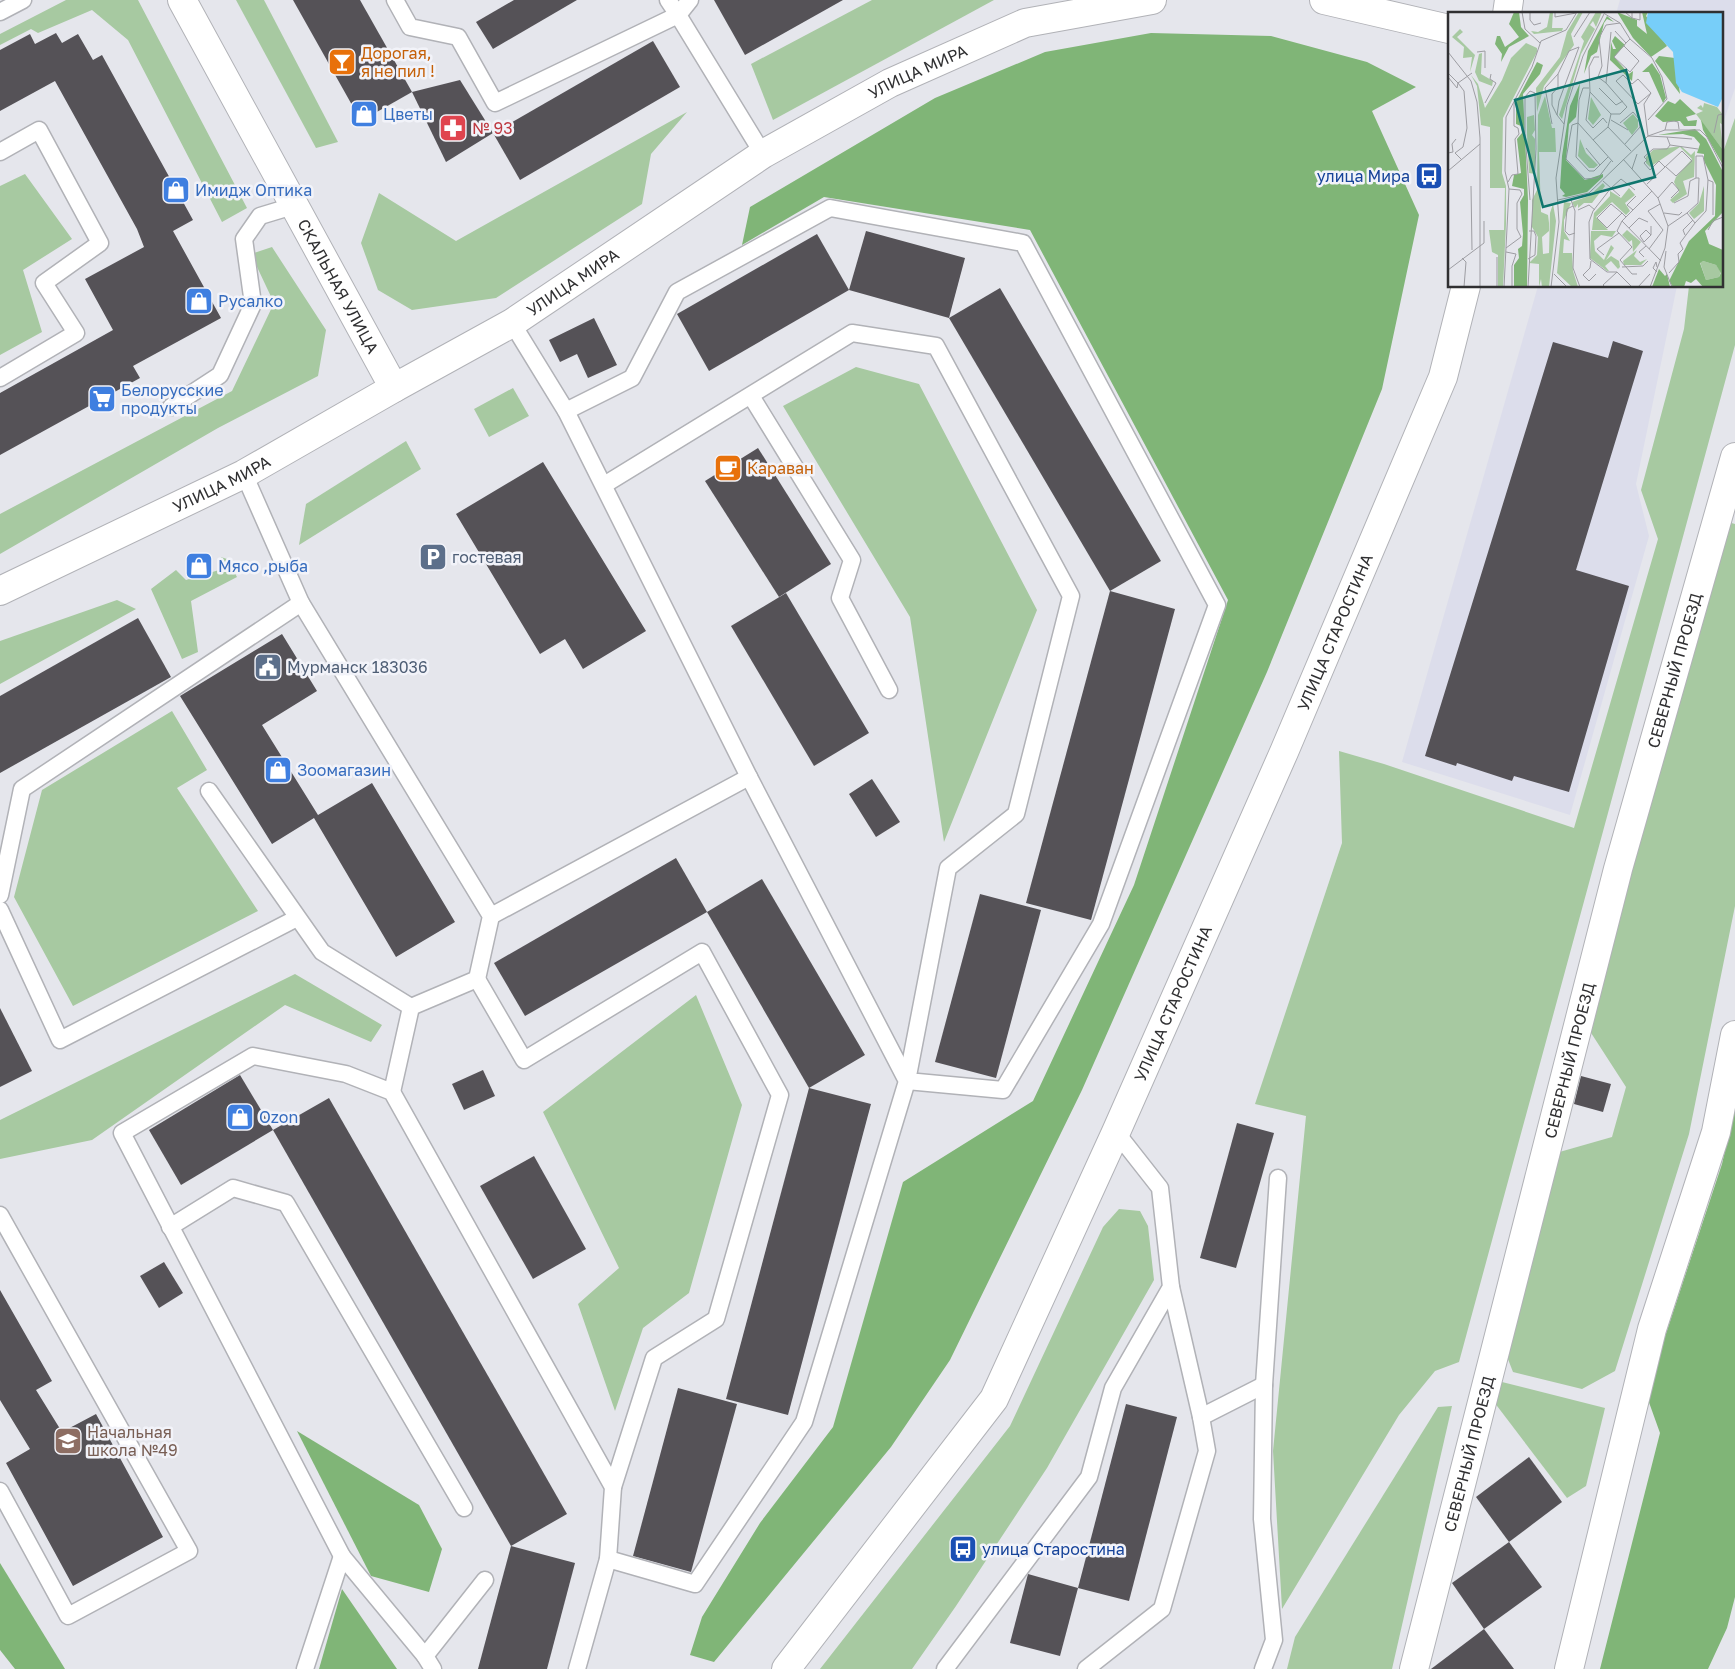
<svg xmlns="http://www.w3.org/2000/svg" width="1735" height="1669" font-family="'Golos Text',sans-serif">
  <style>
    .built { fill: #dcddeb }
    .green { fill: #a7c9a1 }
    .forest { fill: #80b577 }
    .building { fill: #555257 }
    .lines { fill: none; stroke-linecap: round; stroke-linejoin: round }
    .lane-casing { stroke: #b1b2b7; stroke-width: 19 }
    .street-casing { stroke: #b1b2b7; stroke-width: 30 }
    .secondary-casing { stroke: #b1b2b7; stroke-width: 30 }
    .lane { stroke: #fff; stroke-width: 16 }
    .street { stroke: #fff; stroke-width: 28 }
    .secondary { stroke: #fff; stroke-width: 28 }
    .labels { text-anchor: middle; stroke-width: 5; stroke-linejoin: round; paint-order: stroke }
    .food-label { font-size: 16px; fill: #c56008; stroke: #f2f3f9; text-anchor: start }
    .street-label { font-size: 16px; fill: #303032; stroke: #f2f3f9 }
    .shop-label { font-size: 16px; fill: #366cbe; stroke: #f2f3f9; text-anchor: start }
    .health-label { font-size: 16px; fill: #be3a42; stroke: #f2f3f9; text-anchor: start }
    .transit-label { font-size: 16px; fill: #164399; stroke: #f2f3f9; text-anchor: end }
    .service-label { font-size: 16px; fill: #4e5e75; stroke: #f2f3f9; text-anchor: start }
    .education-label { font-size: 16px; fill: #785e54; stroke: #f2f3f9; text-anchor: start }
    .inset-road { fill: none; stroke: #9d9da2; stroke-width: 1 }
    .view { fill: #0f766e; fill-opacity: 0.15; stroke: #0f766e; stroke-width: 2.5 }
    .inset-edge { fill: none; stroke: #303032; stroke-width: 2.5 }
  </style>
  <rect width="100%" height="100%" fill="#e5e6ec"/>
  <g class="built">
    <polygon points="1620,0 1735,0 1735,88 1721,129 1721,14 1616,14"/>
    <polygon points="1538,286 1677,286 1636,484 1649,536 1570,815 1402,762"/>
  </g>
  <g class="green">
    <polygon points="66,0 138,0 247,208 222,222 128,40 92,10 38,33 31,29 0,45 0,34"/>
    <polygon points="236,0 264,0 338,142 316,148"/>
    <polygon points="872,0 994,0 773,120 751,64"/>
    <polygon points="687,112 651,154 642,204 496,298 412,310 378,290 361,243 379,193 456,241"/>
    <polygon points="1735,118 1735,345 1459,1362 1435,1371 1399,1415 1282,1609 1273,1451 1306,1116 1255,1104 1342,843 1339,751 1384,764 1574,828 1658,539 1641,490 1684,329 1689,286 1721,286 1721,158"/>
    <polygon points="25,174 72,239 23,270 42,332 0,355 0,186"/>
    <polygon points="272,247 326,330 318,376 218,428 0,554 0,514 232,391 274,303 251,254"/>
    <polygon points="856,367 919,384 1037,610 944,842 910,617 783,406"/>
    <polygon points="513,388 529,416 489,437 474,409"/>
    <polygon points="406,441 421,469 299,545 306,504"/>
    <polygon points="1721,520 1735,524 1735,906 1689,1134 1615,1371 1582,1389 1513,1372 1504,1349 1549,1155 1612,1137 1626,1087 1584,1022"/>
    <polygon points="221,557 227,559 237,577 191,601 198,652 182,659 151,589 176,570 186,580 219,570"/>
    <polygon points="117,600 136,609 0,684 0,641"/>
    <polygon points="172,711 207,770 177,788 258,911 73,1006 14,897 42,790"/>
    <polygon points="295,974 382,1025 371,1042 285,1005 92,1140 0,1159 0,1120"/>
    <polygon points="696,995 742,1105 689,1293 643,1328 615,1411 578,1304 619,1268 543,1112"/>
    <polygon points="1119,1209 1140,1211 1148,1226 1154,1280 1047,1468 956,1606 912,1669 820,1669 1010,1426 1103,1227"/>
    <polygon points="1494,1380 1605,1408 1586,1486 1567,1498 1491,1398"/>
    <polygon points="1452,1406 1392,1669 1287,1669 1295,1637 1438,1407"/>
  </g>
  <g class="forest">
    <polygon points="1151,33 1271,36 1367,62 1416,87 1372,111 1419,215 1382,389 1267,672 1082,1090 950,1360 891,1447 714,1662 690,1655 702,1617 760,1523 833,1427 903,1182 1033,1101 1134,885 1228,600 1030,230 824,197 742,245 750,207 935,98 1045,52"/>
    <polygon points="1735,1106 1735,1597 1727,1628 1708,1669 1600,1669 1660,1433 1646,1394 1722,1164"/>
    <polygon points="297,1431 419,1505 442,1549 429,1592 371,1576"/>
    <polygon points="0,1563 65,1669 15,1669 0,1650"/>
    <polygon points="342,1589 397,1669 319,1669"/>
  </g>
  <g class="building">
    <polygon points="293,0 360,0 412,92 361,121"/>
    <polygon points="514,0 577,0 493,49 476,22"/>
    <polygon points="714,0 843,0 745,55"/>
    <polygon points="56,33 62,43 78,34 93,60 102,55 193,220 173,231 221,318 133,366 140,378 0,455 0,393 113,330 85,279 144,247 137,229 55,81 0,111 0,50 30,34 35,44"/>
    <polygon points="653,41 680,87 520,180 493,133"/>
    <polygon points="460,80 493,133 446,162 412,92"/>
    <polygon points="866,231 965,258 949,318 849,290"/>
    <polygon points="817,234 849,290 709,371 677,314"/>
    <polygon points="1000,288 1161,561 1110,591 949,318"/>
    <polygon points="594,318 617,365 588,378 577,354 560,362 549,340"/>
    <polygon points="1613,341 1643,351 1576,570 1629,586 1569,792 1514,776 1512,781 1457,763 1456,766 1425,756 1553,342 1608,358"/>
    <polygon points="758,448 831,564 779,597 705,481"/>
    <polygon points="543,462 646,631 583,669 565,639 540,654 456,514"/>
    <polygon points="1110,591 1175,609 1091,920 1026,903"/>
    <polygon points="786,593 869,733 814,766 731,626"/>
    <polygon points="138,618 171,677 0,773 0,696"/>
    <polygon points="282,634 317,691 262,725 318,815 372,783 455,922 396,957 314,818 272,844 180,696"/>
    <polygon points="872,779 900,822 876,837 849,794"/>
    <polygon points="676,858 707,912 525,1016 494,963"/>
    <polygon points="762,879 865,1055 809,1088 707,912"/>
    <polygon points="980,894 1041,910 996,1078 935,1062"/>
    <polygon points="0,1008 32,1071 0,1087"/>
    <polygon points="483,1070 495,1096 464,1110 452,1084"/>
    <polygon points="240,1075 273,1130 181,1185 149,1130"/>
    <polygon points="1581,1076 1611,1084 1603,1112 1574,1104"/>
    <polygon points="809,1088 871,1104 788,1415 726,1399"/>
    <polygon points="329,1098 567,1514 511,1546 273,1130"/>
    <polygon points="1237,1123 1274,1133 1236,1268 1200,1258"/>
    <polygon points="534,1156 586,1249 533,1279 480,1186"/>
    <polygon points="164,1262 183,1293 159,1308 140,1276"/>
    <polygon points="0,1290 52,1381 36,1390 62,1432 96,1414 163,1537 73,1586 6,1463 30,1449 0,1400"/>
    <polygon points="678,1388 737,1404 691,1572 633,1556"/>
    <polygon points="1126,1404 1177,1417 1129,1601 1078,1588"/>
    <polygon points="1529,1457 1562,1502 1509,1542 1476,1497"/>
    <polygon points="1509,1542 1542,1587 1484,1629 1452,1583"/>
    <polygon points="511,1546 575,1563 547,1669 478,1669"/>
    <polygon points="1028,1574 1078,1588 1060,1656 1010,1643"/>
    <polygon points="1484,1629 1514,1669 1431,1669"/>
  </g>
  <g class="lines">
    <g class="lane-casing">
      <g id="lane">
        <polyline points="395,0 410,27 458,37 495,103 678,15 763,154"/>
        <polyline points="668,0 678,15 690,0"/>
        <polyline points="0,12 23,0"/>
        <polyline points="0,152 39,130 100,243 44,283 76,333 0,378"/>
        <polyline points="512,323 566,411 749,777 907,1081 804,1422 695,1584 608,1559"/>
        <polyline points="751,396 852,560 840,598 889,690"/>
        <polyline points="171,407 220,375 253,304 244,239 260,216 293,206"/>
        <polyline points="566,411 632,378 677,292 830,208 1023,243 1217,605 1101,924 1003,1090 907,1081 948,868 1016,814 1071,596 936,346 852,333 604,485"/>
        <polyline points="244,474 301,603 491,916 477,979 411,1007 392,1092"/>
        <polyline points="209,791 322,952 411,1007"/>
        <polyline points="0,895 22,789 301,603"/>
        <polyline points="0,910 60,1040 297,918"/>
        <polyline points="491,916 749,777"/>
        <polyline points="477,979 524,1060 702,952 780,1095 716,1319 654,1358 613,1487"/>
        <polyline points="0,1215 189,1551 68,1616 0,1491"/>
        <polyline points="170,1227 233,1188 286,1203 464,1508"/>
        <polyline points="1201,1417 1264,1385"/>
        <polyline points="342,1556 122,1133 253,1056 346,1074 392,1092 613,1487 608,1559 577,1669"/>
        <polyline points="425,1656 485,1580"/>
        <polyline points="305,1669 342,1556 425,1656 433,1669"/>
        <polyline points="945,1669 1089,1477 1113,1388 1171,1287 1160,1188 1116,1132"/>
        <polyline points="1086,1669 1162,1609 1207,1451 1201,1417 1171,1287"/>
        <polyline points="1263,1669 1274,1640 1262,1519 1264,1385 1278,1178"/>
      </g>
    </g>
    <g class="street-casing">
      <g id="street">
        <path id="s1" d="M0 591 244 474 394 388"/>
        <path id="s2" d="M1414 1669 1618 869 1735 457"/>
        <polyline points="1569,1669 1652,1329 1716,1132 1735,1035"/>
      </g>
    </g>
    <g class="secondary-casing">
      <g id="secondary">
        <path id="s3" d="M182 0 394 388 512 323 763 154 890 83 1025 23 1152 0"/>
        <polyline points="1324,0 1449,29"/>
        <polyline points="1507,14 1509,0"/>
        <path id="s4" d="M786 1669 994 1399 1116 1132 1284 752 1443 377 1466 286"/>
      </g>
    </g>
    <use href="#lane" class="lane"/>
    <use href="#street" class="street"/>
    <use href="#secondary" class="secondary"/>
  </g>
  <defs>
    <g id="bar-square" transform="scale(1.4375)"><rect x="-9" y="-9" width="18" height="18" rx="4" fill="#e8710a" stroke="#f2f3f9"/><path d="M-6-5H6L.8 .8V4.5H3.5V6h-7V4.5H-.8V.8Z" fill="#fff"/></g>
    <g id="shop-square" transform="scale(1.4375)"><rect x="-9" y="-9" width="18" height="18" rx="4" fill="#3f7fe0" stroke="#f2f3f9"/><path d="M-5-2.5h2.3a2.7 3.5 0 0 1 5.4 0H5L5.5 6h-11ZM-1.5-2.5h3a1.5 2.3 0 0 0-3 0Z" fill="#fff"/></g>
    <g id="pharmacy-square" transform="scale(1.4375)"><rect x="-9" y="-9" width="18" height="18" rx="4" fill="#e0444e" stroke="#f2f3f9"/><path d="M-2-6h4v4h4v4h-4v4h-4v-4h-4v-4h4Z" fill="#fff"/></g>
    <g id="bus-square" transform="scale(1.4375)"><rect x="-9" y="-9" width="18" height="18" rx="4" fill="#1a4fb4" stroke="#f2f3f9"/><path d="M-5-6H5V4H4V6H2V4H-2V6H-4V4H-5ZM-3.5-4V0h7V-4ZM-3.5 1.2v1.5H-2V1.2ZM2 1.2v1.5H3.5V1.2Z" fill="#fff"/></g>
    <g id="supermarket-square" transform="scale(1.4375)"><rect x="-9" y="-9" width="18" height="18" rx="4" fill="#3f7fe0" stroke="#f2f3f9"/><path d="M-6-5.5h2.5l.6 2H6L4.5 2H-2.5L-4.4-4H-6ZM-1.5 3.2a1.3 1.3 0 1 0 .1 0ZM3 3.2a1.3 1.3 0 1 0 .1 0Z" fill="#fff"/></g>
    <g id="cafe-square" transform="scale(1.4375)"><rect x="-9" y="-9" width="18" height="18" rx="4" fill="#e8710a" stroke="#f2f3f9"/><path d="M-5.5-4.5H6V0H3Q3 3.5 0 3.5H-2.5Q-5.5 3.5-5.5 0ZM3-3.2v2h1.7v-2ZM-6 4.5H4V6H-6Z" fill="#fff"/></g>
    <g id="parking-square" transform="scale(1.4375)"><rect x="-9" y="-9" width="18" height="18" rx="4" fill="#5c6f8a" stroke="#f2f3f9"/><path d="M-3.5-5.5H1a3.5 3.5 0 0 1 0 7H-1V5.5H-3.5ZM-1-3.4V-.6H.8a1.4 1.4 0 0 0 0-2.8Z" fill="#fff"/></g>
    <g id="civic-square" transform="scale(1.4375)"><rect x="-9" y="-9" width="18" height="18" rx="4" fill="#5c6f8a" stroke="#f2f3f9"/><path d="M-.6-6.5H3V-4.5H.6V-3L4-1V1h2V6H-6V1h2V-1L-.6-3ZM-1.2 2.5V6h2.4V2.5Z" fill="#fff"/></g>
    <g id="school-square" transform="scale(1.4375)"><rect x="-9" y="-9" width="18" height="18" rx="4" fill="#8d6e63" stroke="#f2f3f9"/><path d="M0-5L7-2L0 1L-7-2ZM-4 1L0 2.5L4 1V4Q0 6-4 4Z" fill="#fff"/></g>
  </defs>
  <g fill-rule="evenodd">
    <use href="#bar-square" x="342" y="62"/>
    <use href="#shop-square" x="364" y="114"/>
    <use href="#pharmacy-square" x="453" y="128"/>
    <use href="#bus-square" x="1429" y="176"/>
    <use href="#shop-square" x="176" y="190"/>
    <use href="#shop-square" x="199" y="301"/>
    <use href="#supermarket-square" x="102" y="399"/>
    <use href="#cafe-square" x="728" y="468"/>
    <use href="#parking-square" x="433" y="557"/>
    <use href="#shop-square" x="199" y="566"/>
    <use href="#civic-square" x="268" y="667"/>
    <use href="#shop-square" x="278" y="770"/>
    <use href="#shop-square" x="240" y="1117"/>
    <use href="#school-square" x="68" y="1441"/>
    <use href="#bus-square" x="963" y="1549"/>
  </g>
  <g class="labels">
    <g class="food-label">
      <text x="361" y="59">Дорогая,<tspan x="361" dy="18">я не пил !</tspan></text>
      <text x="747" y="474">Караван</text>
    </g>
    <g class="street-label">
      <text dy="6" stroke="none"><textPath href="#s3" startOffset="1055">УЛИЦА МИРА</textPath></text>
      <text dy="6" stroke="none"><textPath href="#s3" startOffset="650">УЛИЦА МИРА</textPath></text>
      <text dy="6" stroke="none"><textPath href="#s3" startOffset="326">СКАЛЬНАЯ УЛИЦА</textPath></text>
      <text dy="6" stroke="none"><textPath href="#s1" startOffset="246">УЛИЦА МИРА</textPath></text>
      <text dy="6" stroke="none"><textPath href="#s4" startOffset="1180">УЛИЦА СТАРОСТИНА</textPath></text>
      <text dy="6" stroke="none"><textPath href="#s2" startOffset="1032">СЕВЕРНЫЙ ПРОЕЗД</textPath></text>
      <text dy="6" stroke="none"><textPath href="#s4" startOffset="775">УЛИЦА СТАРОСТИНА</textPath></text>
      <text dy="6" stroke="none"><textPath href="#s2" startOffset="628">СЕВЕРНЫЙ ПРОЕЗД</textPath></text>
      <text dy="6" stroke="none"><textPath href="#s2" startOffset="222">СЕВЕРНЫЙ ПРОЕЗД</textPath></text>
    </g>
    <g class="shop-label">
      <text x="383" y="120">Цветы</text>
      <text x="195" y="196">Имидж Оптика</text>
      <text x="218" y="307">Русалко</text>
      <text x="121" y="396">Белорусские<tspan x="121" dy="18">продукты</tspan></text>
      <text x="218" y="572">Мясо ,рыба</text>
      <text x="297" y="776">Зоомагазин</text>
      <text x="259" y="1123">Ozon</text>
    </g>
    <g class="health-label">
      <text x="472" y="134">№ 93</text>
    </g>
    <g class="transit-label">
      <text x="1410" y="182">улица Мира</text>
      <text x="982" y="1555" text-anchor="start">улица Старостина</text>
    </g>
    <g class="service-label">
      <text x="452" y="563">гостевая</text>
      <text x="287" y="673">Мурманск 183036</text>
    </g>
    <g class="education-label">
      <text x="87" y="1438">Начальная<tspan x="87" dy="18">школа №49</tspan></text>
    </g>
  </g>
  <g transform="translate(1448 12)">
    <rect width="275" height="275" fill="#e5e6ec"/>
    <path d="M102 0H105L104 16H115L114 19 86 22 83 19 90 20 99 15ZM131 0H135L123 22 126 33 96 74 89 100 88 76 112 45 119 20ZM148 0H154L148 15 145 9 142 13 147 17 133 42 114 107 111 103 136 29 133 25ZM12 17 15 20 9 25 27 43 22 60 24 45 15 46 16 35 4 25ZM78 31 89 36V40L55 106 54 161 58 174V212L55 275H50V243L44 240 41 218H56L57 176H42V115L33 113 29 74 23 63 30 72 37 96 54 68 63 46ZM34 41 33 62 45 69 44 74 31 69 27 60 31 42ZM97 84 104 116H107L108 140H91L93 200 100 203 101 211V219L94 225 95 242 101 241 102 201 105 192 108 209 101 275H94L93 267 91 275V252L81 251 89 243 90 225 84 215V188L89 178 90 103ZM143 85 153 103 145 113 140 107ZM256 91 269 95 275 103V113L272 111 275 138 248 102 255 99 249 96 253 93 255 96ZM185 102 190 108V115L184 123 175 111ZM86 103 87 118 84 123 87 127V162L81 161 79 122V105ZM132 127 138 141 150 153 146 156H141L130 144ZM233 134 243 143 247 139 246 165 235 169 239 182 225 191 222 188 231 180 226 170 228 165 244 147 232 135 202 155 198 151V145L205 138ZM155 171 157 174 144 191H136L130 196V192L127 196 124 190 141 184ZM256 174V199L246 207 241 201 251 191ZM181 176 187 183 177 191 182 199 178 203 164 190 148 205 160 218H144L146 201 162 184V179L173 186ZM116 190 123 191 116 208V219L122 229 116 227 115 241H124L125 259 130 275H124L109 261ZM179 218 193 230 185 240 184 228 181 230 174 223ZM143 219H168L164 225 153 223 146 229 147 239 156 248 163 233 166 236 158 248 163 244 171 249 172 255 170 257 163 249 157 254 161 259H159L142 246ZM189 238 186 244 192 250 199 247 193 253H176L175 249ZM255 249 268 253 273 260 271 265 258 268 252 250Z" fill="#a7c9a1"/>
    <path d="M66 0H71L73 15 81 24 61 35 53 50 54 42 47 32 49 24H52L57 35 71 25 61 12ZM169 0 189 8V14L199 22 194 0H200L198 4 219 34 203 45 185 26ZM159 4 166 10 159 7 156 11 149 40 143 44 136 62 140 39ZM167 24 177 33 166 45 181 62 185 59 184 69 162 48 163 30 165 37H168L164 29ZM211 44 227 46 232 82 207 49ZM89 50 95 53 92 62 75 82 80 188 79 275H66V253L71 246 70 237 74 234 75 222 72 190 76 183V177L64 174 66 163 73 161 69 127 74 121 73 114 68 112V90ZM204 51 212 63 218 86 215 91 201 60H194ZM132 71 128 105 121 112 118 148 137 168 155 162V165L139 180 118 185 114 184 117 182 112 176 114 144 122 94ZM232 87 248 102 238 105 240 109 249 108 248 114H236L232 109 215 110 207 104 220 89 227 92ZM253 108 275 138V153L255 118ZM247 117 258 127 275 160V200L257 219 261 232 275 238V275H255L248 267 243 271 238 269 236 275H225L221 269 241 229 267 204 268 173 256 149V142L249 141 252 132 246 125 235 122 210 123ZM255 249 268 253 273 261 271 265 258 268 252 251ZM211 257 217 264 219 262 222 275H204Z" fill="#80b577" fill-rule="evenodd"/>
    <path d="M200 0H275V85L270 95 234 80 228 71 225 40 198 11Z" fill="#77cef9"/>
    <path class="inset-road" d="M74 0 77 17 92 31M82 0V8L86 13 93 11M107 0V5L128 1M177 0 184 6V0M157 2 172 11 182 27 178 31 167 19M184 6 192 8V0M163 20 158 71 150 65 154 54 151 26 158 13 172 11M126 25 142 0M182 27 204 46 214 65 219 87 200 108M176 34 191 49 182 60 166 45 178 31M0 40 23 69 29 90 32 126V275M29 40 37 39V56M151 45H146L141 55 142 80 163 102H172L179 95 158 71M0 61 10 71 9 76 0 65M141 76H135L131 88 130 111 165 150M151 76 168 93 175 89M142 80 138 108 145 116 155 106 159 111M203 81 190 92 168 69 175 63 184 72 190 67 203 81 196 92 200 124 219 125 222 133 219 137H205L196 145 199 148 196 151 202 158 211 149 217 155M37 91 48 71 42 67 43 62M163 102 160 115 183 139M109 103 104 93V82L110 75V62L121 39 131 35 111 89 109 103 116 112M163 108 180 118M172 111 185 100 191 107 192 115 177 132M104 112 97 76 110 62M217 118 219 110 226 109 230 110 231 117M266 121 270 103 275 102M219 125 244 127M145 128 160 115M222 133 250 137M138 136 152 153M0 141 5 140 4 132 8 127M160 145 146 159H141L128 145 130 111 124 113 118 147 137 167 150 166 163 149M175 147 210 186 220 214 217 236 202 275M14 148 7 141 15 135 19 116 16 79 10 71 24 61M184 157 189 142M0 159 32 132M155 169 163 176 173 167 187 178M60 170 64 163 70 162 67 127 71 122 70 116 66 114V91M199 172 234 139 244 149 228 164 218 155M23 174 24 238M172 184 163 176 145 199 141 210 142 247 159 260H169L184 275M210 186 224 170 231 178 223 186M110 188 141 181 200 124 217 118H252L259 125 275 156M123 188 127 199 125 256 132 275M226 191 240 184 242 169 248 166V144H255L260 168M125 194 119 197 117 219 121 223 127 221M130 198 141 193 147 198M185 198 179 193 188 184M174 201 159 216 149 206 163 192 174 201 178 205 174 209 213 249M216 201 231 203 234 200M239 201 250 191 251 166H248M178 205 204 179M174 209 169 219 184 235 172 248 184 262H189M247 211 258 199 260 168 265 170V203M203 214V223L196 230 192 224 198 218 203 223M220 214 239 201 247 211 232 231 235 237 230 242 231 250 221 261M181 216 191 206 200 210M260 218 265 209 275 205M237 223 235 218 245 208M58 236 73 225 69 217V191L74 182 72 178 61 177M201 237 215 218 200 199 212 192M218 239 216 255 224 275M58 240 68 242 64 254V275M156 243 149 237 171 221M49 245V275M196 245 191 240 198 234M14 246 18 250 16 275M80 247 87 243 88 224 86 219H81M143 249 142 256 135 263 141 269 148 262M174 255 195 254 200 249M209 255 208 250 205 256 209 260M0 258 36 231V209M106 262 119 275M56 275 61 177 57 159 58 105 84 55 93 29 118 18 129 0M80 275 88 137 87 81 82 79 77 85V122L82 188M103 275 111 210 108 166 119 93 135 44 157 0M157 275 155 273 169 260M190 275 202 262"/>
    <path class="view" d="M178 58 207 165 95 195 67 88Z"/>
    <rect width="275" height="275" class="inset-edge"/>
  </g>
</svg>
